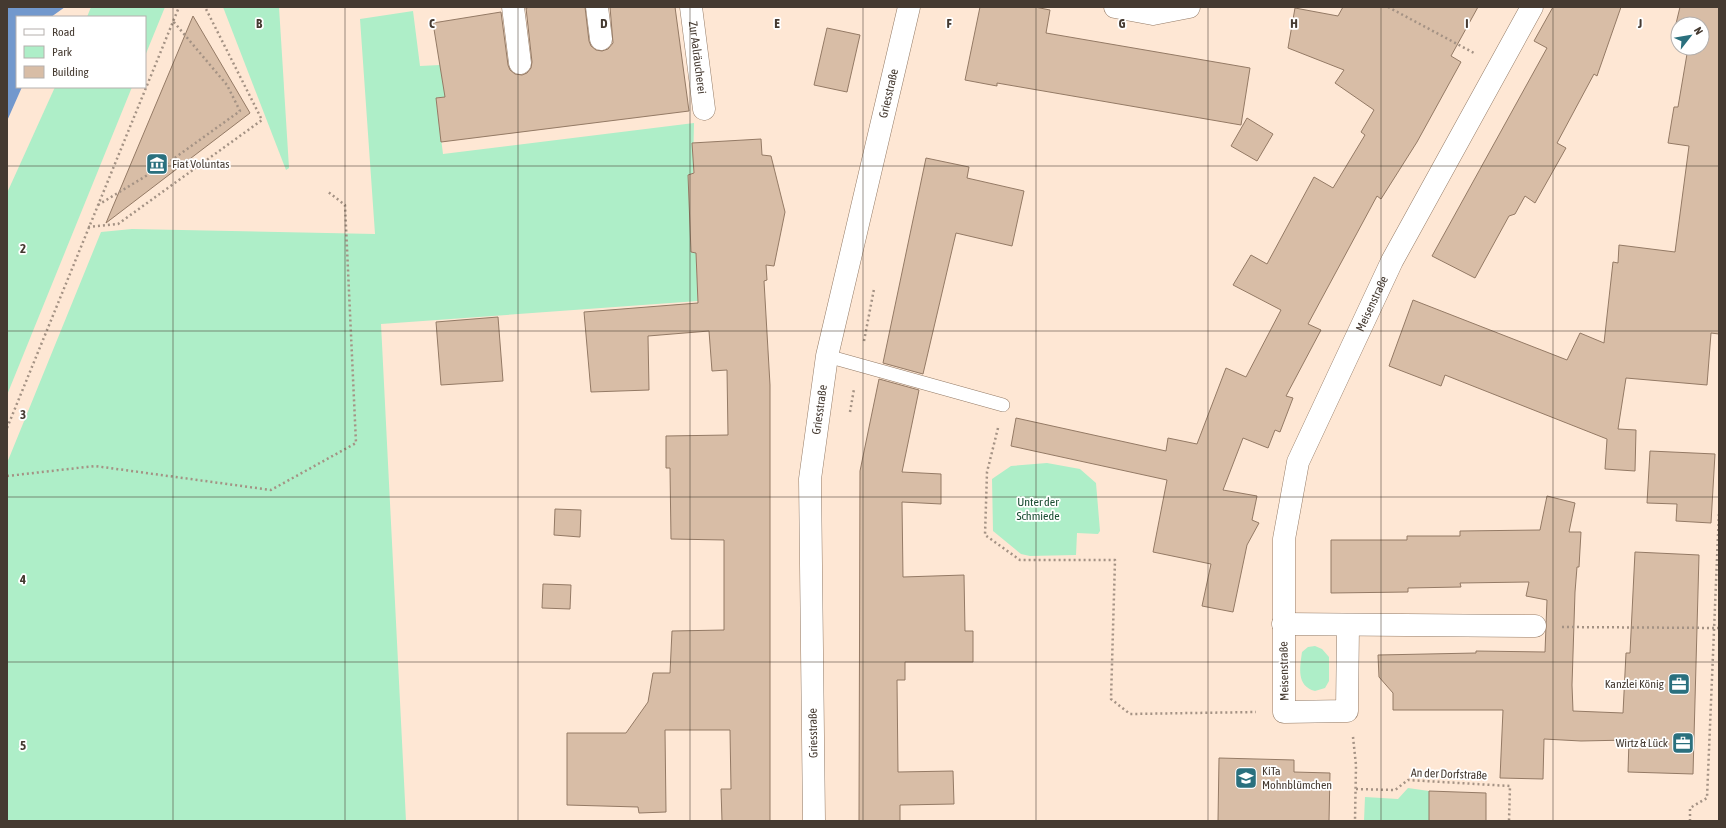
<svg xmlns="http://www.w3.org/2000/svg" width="1726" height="828" font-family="'Asap Condensed',sans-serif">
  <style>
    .green { fill: #aeeec8 }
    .water { fill: #7298cd }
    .building { fill: #d8bda6; stroke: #947a65 }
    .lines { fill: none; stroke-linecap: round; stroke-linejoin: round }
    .lane-casing { stroke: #947b66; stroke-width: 14 }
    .street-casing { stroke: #947b66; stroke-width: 23 }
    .path { stroke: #a49284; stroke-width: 2.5; stroke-dasharray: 2 3; stroke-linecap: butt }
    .lane { stroke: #fff; stroke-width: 13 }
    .street { stroke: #fff; stroke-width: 22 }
    .grid { fill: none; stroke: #453a31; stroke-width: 1; stroke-opacity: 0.55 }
    .labels { text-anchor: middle; stroke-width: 3.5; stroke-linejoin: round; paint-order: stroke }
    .street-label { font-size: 12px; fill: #453a31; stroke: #fff }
    .poi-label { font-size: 12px; fill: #453a31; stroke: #fff; text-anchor: start }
    .park-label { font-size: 12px; fill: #184c31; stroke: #fff }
    .grid-label { font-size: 13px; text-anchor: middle; font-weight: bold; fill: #453a31; stroke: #fff; stroke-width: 3.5; stroke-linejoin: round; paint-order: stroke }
  </style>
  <rect width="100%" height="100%" fill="#fee7d4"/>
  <g class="green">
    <polygon points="91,7 165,7 145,56 145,17 87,17"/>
    <polygon points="223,7 279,7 289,168 286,170"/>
    <polygon points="413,11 420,66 440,65 467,95 436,98 443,154 694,123 691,252 696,253 698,301 381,324 406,821 7,821 7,463 101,232 132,229 375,234 360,19"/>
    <polygon points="55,87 132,87 7,395 7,193"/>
    <polygon points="1047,463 1080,469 1096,483 1100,531 1098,534 1077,533 1076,555 1030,556 1021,554 993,531 992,479 1011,466"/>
    <path d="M1315 646 1322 649 1329 657V681L1325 688 1315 691C1296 686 1300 667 1302 652L1308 647Z"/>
    <polygon points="1408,788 1429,791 1429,821 1364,821 1365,797 1398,799"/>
  </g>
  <polygon class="water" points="7,7 65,7 51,17 17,17 17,87 22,87 7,121"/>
  <g class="building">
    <polygon points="531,7 585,7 589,41 591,46 596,50 602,51 608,49 613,43 610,7 675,7 689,111 441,142 436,98 445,97 433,23 501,12 508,65 510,70 515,74 522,75 527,73 531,68 532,62 526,8"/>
    <polygon points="980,7 1035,7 1050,10 1046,33 1250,68 1241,125 997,83 997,86 965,80"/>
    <polygon points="1343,7 1478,7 1451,56 1461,62 1417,142 1381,199 1377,196 1308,324 1321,330 1286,396 1293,398 1280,432 1275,430 1268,448 1243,438 1223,490 1257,496 1252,520 1259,523 1247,545 1233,612 1202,606 1211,564 1153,552 1167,480 1011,446 1016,418 1166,451 1168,438 1197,444 1226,368 1246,377 1281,310 1233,285 1251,255 1267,264 1314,177 1333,188 1365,135 1361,132 1374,110 1335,83 1344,70 1288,48 1295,8 1338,16"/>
    <polygon points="1553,7 1621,7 1597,76 1594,74 1557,143 1566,148 1535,203 1525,196 1515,214 1509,216 1475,278 1432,256 1547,48 1534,41"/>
    <polygon points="1680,7 1719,7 1719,334 1711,333 1707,385 1626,378 1618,429 1636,430 1635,471 1605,469 1607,439 1445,375 1441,386 1389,366 1413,300 1567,360 1580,333 1604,343 1613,262 1618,263 1619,245 1675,252 1689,146 1668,143 1674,107 1678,107 1688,48 1702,48 1702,24 1678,24 1678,33 1674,32"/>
    <polygon points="193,16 250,113 106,223"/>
    <polygon points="827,28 860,35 847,92 814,85"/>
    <polygon points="1247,118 1273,134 1257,161 1231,146"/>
    <polygon points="761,139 762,155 771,156 785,212 774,266 766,265 767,280 764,281 770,385 770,821 722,821 721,789 731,789 730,730 665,730 666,812 639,813 638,807 567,805 567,733 626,733 648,702 653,673 670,673 672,631 724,630 724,540 671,539 670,468 666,468 666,436 728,435 727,370 712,371 709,331 648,336 649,390 591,392 584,312 698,303 696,253 691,252 688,175 694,173 692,143"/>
    <polygon points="926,158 969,167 967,178 1024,191 1012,246 956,233 923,374 883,363"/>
    <polygon points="498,317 503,381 441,385 436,322"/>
    <polygon points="879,379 919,390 902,472 941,474 941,504 902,502 903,577 964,575 965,631 973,631 973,662 905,662 905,680 897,680 898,772 953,771 954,804 900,805 900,821 859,821 860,471"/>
    <polygon points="1650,451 1715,454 1711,523 1676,521 1677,504 1647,503"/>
    <polygon points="1547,496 1575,503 1569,532 1581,532 1579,567 1577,567 1575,592 1572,685 1573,711 1623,713 1626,653 1630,653 1635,552 1699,555 1693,774 1628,772 1629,740 1581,741 1544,739 1543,779 1500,778 1503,710 1393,710 1393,693 1379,677 1378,655 1476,653 1476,651 1545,652 1547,600 1526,596 1529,582 1460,583 1461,587 1408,588 1408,592 1331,593 1331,540 1407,540 1407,536 1460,536 1460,531 1540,530"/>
    <polygon points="555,509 581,510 580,537 554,535"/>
    <polygon points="543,584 571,585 570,609 542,608"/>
    <polygon points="1219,758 1294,760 1294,772 1330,773 1329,821 1218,821"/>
    <polygon points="1429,791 1486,793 1486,821 1429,821"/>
  </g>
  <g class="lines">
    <g class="lane-casing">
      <polyline id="lane" points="827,356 1003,405"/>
    </g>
    <g class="street-casing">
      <g id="street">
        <polyline points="513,7 520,63"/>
        <polyline points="597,7 601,39"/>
        <path id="s1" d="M691 7 704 109"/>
        <polyline points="1115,7 1153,14 1189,7"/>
        <polyline points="1283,624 1535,626"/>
        <path id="s2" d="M1348 626 1347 711 1284 712V539L1298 462 1392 261 1532 7"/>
        <path id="s3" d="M814 821 810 479 827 356 909 7"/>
      </g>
    </g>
    <g class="path">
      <polyline points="1388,7 1474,53"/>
      <polyline points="98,205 169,162 240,111 227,85 173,21"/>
      <polyline points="88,227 118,224 262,120 205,7"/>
      <polyline points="864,341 874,289"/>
      <polyline points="850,412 854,389"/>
      <polyline points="7,428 179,7"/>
      <polyline points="998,428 987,472 985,535 1020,560 1115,560 1111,699 1130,714 1256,712"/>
      <polyline points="7,476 95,466 271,490 356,443 345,205 327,191"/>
      <polyline points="1562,627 1719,628"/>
      <polyline points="1353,737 1356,765 1355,821"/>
      <polyline points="1356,789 1395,790 1408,780 1510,786 1509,821"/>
      <polyline points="1690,821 1690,808 1707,798 1719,511"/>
    </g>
    <use href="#lane" class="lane"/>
    <use href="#street" class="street"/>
  </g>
  <path class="grid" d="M173 7V821M345 7V821M518 7V821M690 7V821M863 7V821M1036 7V821M1208 7V821M1381 7V821M1553 7V821M7 166H1719M7 331H1719M7 497H1719M7 662H1719"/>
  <defs>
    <g id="museum-square" transform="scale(1.15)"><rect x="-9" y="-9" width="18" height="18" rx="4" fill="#2a707e" stroke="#fff"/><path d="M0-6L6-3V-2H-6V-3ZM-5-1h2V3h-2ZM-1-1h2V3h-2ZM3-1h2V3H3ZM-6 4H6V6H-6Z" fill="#fff"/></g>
    <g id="office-square" transform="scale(1.15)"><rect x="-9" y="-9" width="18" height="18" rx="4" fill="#2a707e" stroke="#fff"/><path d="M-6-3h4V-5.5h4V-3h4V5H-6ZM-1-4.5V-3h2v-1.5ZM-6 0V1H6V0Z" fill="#fff"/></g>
    <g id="school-square" transform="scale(1.15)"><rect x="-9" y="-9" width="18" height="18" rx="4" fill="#2a707e" stroke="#fff"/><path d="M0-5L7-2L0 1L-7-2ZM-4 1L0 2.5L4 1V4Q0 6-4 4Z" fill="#fff"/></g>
  </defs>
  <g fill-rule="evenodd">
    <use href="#museum-square" x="157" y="164"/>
    <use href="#office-square" x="1679" y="684"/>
    <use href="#office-square" x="1683" y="743"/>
    <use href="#school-square" x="1246" y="778"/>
  </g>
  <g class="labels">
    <g class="street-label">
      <text dy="4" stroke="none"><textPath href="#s1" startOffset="51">Zur Aalräucherei</textPath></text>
      <text dy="4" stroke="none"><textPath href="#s3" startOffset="736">Griesstraße</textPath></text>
      <text dy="4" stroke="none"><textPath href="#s2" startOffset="574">Meisenstraße</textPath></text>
      <text dy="4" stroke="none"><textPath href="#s3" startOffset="412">Griesstraße</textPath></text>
      <text transform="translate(1284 671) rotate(-91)" y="4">Meisenstraße</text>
      <text transform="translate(813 733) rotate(-91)" y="4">Griesstraße</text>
      <text transform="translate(1449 774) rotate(2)" y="4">An der Dorfstraße</text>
    </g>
    <g class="poi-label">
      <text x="172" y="168">Fiat Voluntas</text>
      <text x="1664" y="688" text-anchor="end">Kanzlei König</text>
      <text x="1668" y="747" text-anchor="end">Wirtz &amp; Lück</text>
      <text x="1262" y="775">KiTa<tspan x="1262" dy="14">Mohnblümchen</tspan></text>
    </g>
    <g class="park-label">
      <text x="1038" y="506">Unter der<tspan x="1038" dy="14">Schmiede</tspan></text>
    </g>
  </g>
  <g class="grid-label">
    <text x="259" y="28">B</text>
    <text x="432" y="28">C</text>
    <text x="604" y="28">D</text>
    <text x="777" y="28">E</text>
    <text x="949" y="28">F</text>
    <text x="1122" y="28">G</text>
    <text x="1294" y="28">H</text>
    <text x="1467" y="28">I</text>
    <text x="1640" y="28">J</text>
    <text x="23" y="253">2</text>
    <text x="23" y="419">3</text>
    <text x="23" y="584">4</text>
    <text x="23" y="750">5</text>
  </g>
  <rect width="1726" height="828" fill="none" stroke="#453a31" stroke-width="16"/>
  <rect x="16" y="16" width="130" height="72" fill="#ffffff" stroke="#b5b0ad"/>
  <rect x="24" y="29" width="20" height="6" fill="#ffffff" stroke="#b5b0ad"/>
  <text x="52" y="36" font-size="12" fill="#453a31">Road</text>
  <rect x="24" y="46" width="20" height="12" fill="#aeeec8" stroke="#b5b0ad"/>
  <text x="52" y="56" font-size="12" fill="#453a31">Park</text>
  <rect x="24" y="66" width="20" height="12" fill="#d8bda6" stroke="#b5b0ad"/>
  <text x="52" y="76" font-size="12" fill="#453a31">Building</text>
  <g transform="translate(1690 36) rotate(59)"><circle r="19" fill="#ffffff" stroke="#b5b0ad"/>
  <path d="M0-3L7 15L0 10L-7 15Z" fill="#2a707e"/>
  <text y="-6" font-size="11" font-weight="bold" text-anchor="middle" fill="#453a31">N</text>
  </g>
</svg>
